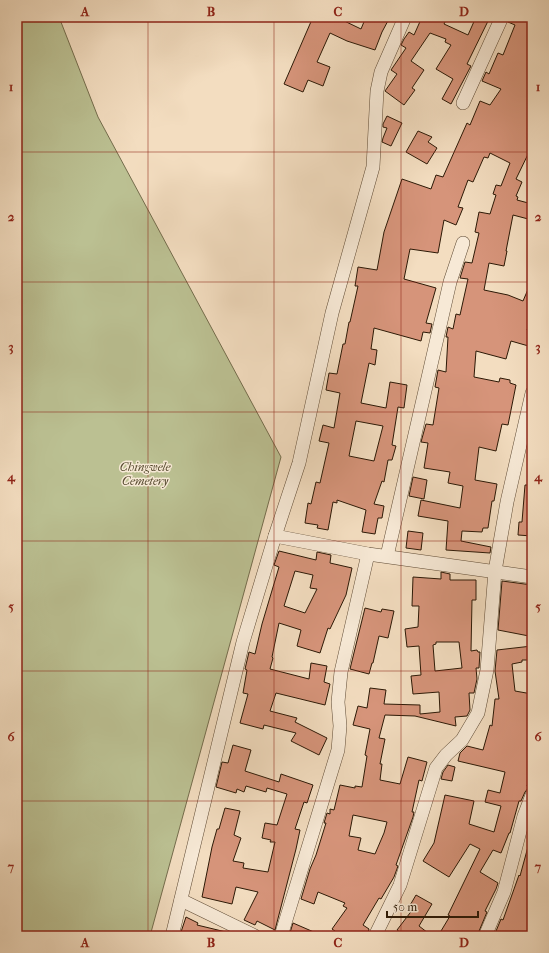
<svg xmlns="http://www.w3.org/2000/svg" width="549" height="953" font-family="'IM FELL French Canon',serif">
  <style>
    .green { fill: #bbc092; stroke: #746c4c }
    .building { fill: #d6947a; stroke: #2c1906; fill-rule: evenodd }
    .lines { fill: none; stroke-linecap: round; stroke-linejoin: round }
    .minor-casing { stroke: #5e4a34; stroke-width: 14 }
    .minor { stroke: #f7e9d6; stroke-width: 13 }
    .grid { fill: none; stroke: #8f2418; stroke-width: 1; stroke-opacity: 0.55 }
    .labels { text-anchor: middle; stroke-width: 3; stroke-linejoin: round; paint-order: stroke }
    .park-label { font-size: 12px; font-style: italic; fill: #574b30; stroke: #f7e9d6 }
    .neatline { fill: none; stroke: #8f2418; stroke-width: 1.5 }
    .grid-label { font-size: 13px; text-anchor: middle; font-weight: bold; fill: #8f2418 }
  </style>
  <rect width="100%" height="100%" fill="#f3ddc0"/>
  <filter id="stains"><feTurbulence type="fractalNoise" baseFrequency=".005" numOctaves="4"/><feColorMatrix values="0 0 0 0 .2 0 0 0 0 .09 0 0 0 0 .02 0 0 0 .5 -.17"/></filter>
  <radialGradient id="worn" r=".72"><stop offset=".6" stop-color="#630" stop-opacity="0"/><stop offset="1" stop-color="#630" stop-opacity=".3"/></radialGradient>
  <polygon class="green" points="17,17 59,17 98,117 281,457 150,936 17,936"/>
  <g class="building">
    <polygon points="313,17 336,17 361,29 366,17 390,17 382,32 375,50 347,41 330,33 317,62 330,67 323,86 308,80 303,92 284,84"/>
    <polygon points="422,17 433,17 445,22 444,24 468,35 476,17 490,17 467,64 471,66 451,104 442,99 453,79 436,69 451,45 445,42 446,39 430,33 411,61 424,70 412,88 415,90 404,105 385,91 397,74 391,70 406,48 401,45 404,39 409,32 414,35"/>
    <path d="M510 17H532V146L516 179 522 182 516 196 518 197 517 200 532 204V220L513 215 506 251H507L504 266 489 263 484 290 508 295 523 301 532 280V316L527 330 532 332V347L511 341 506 359 476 351 474 377 499 382 500 378 510 380V383L516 385 508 425 502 424 496 451 479 447 475 480 497 484 494 501H492L488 528H483L482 532 462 531 461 541 491 547 490 553 446 550 448 521 418 516 421 500 460 508 463 486 448 483 450 472 424 468 428 443 421 442 426 424 433 425 439 388 435 387 438 370 446 372 448 337H446L448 327 453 329 456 314 460 315 468 279 460 278 465 262 472 263 479 233 475 232 479 212 490 214 496 195 493 194 496 185 501 186 510 163 490 153 488 158 484 157 473 182 468 180 458 207 463 208 456 225 444 220 438 253 410 249 404 279 436 288 426 323 432 324 430 333 423 332 421 341 374 328 371 349 377 350 375 365 369 363 361 403 386 408 390 382 407 385 404 408 398 407 392 445 396 446 392 460H388L384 482 382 481 374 504 384 506 382 518H378L375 534 362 532 366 510 337 500V503L333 502 328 530 317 528 318 525 305 523 308 503 311 504 316 482 320 483 329 443 319 441 323 425 334 428 340 393 326 390 329 373 337 374 343 344H345L349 322H350L358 286H355L358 267 377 270 384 232 402 179 431 189 436 175 443 177 467 123 470 125 480 101 490 105 501 89 482 81 486 72 489 74 498 53 503 55 515 25 508 22ZM356 421 383 426 374 461 349 456Z"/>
    <polygon points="387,116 402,123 391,146 382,142 383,138 387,128 383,127 383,124"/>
    <polygon points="418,131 432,137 428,142 437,148 427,164 406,152"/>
    <polygon points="413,477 427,480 424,499 409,496"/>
    <polygon points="525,485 532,485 532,536 518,535 519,522 522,522"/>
    <polygon points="408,531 423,533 421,550 406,548"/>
    <path d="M279 551 316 560 317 552 331 555 330 563 352 568 346 595 330 629 328 628 320 653 297 646 301 630 279 623 272 657 273 658 270 669 309 679 311 663 327 666 324 682 330 684 325 705 276 693 270 711 297 718 295 722 327 738 319 755 291 741 296 733 264 725 263 729 240 723 248 694 243 693 247 670 245 669 249 652 255 654 262 624 279 567 274 565ZM295 571 313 575 310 588 317 589 305 613 284 606Z"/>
    <path d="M441 572 450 574V580H476V600H472L471 651 477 650 478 652H480L479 668H476L477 679 474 693H469L470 710 467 716 455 717 456 726 415 716 385 715 379 738 385 739 380 764H382L380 780 400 784 408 757 427 762 422 781 419 780 412 812H414L413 817 396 865 398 866 394 877 381 899 379 898 363 925 369 929 367 936H342L332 929 347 908 343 906 345 903 318 892 314 904 301 899 310 869 316 855 326 823H324L327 813 330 814V809L334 810 340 785 355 788V786L362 787 367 756 365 755 370 729 353 725 358 706 367 708 370 688 386 690 384 704 420 705V714L440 712 439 692 413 694 411 676 421 675 419 646 407 647 405 629 418 627 419 606H412L413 577 441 579ZM436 642H459L462 668 435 671 433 645 436 644ZM353 815 387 822 384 833 375 854 358 850 361 838 349 836Z"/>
    <polygon points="502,581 532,585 532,618 529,636 498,630"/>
    <polygon points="365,608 381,612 382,609 394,611 388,638 379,636 373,663 372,663 369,674 350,669"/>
    <polygon points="532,646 532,660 522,660 522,662 512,664 515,691 532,694 532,770 527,786 529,787 525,792 521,801 519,801 510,833 509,833 501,853 493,850 480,872 498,883 496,889 485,911 487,912 477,936 438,936 450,916 448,915 480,849 470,844 449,877 423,861 434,843 445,795 474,801 469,824 494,832 501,806 485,802 488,790 500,793 505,772 458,761 460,753 467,746 483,750 490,725 492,726 495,699 499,699 495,671 497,650"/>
    <polygon points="233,745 251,750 245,771 279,782 281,774 313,785 307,803 304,802 295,829 300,830 296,849 275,930 257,921 255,925 244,920 258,892 236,887 232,904 202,897 212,847 217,829 219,829 225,808 240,811 234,835 241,838 233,861 244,863 243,868 268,872 275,842 270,842 271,840 262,838 265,823 277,825 287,794 267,788 266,792 246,786 244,792 237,789 236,793 216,787 222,762 228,763"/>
    <polygon points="448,765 455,767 452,781 441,779 443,772"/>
    <polygon points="529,843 532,843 532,934 526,931 523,936 494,936 501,919 503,920 519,875 520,876"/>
    <polygon points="416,895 432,904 419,926 432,936 405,936 397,930 413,909 409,907"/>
    <polygon points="186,917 198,923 197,925 226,932 226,936 190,936 181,932"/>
    <polygon points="293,923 323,936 289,936"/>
  </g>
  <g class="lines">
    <g class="minor-casing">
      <g id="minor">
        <polyline points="463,103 502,17"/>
        <polyline points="275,536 368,554 532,577"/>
        <polyline points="387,556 450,282 463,243"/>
        <polyline points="181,900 255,936"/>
        <polyline points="172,936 243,642 275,536 299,463 332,313 373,167 377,91 381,72 405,17"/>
        <polyline points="281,936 338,750 340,726 338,702 341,672 368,554"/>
        <polyline points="375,936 400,885 436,768 446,755 462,740 478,713 487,670 495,571 507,502 532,393"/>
        <polyline points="485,936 504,892 524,816 532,795"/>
      </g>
    </g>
    <use href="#minor" class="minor"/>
  </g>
  <path class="grid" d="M148 17V936M274 17V936M401 17V936M17 152H532M17 282H532M17 412H532M17 541H532M17 671H532M17 801H532"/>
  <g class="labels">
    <g class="park-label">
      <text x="145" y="471">Chingwele<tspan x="145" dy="14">Cemetery</tspan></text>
    </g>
  </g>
  <rect width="549" height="953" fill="none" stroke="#f3ddc0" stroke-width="44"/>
  <path d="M387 911v6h91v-6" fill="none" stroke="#2c1906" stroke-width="2"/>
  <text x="393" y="911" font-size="12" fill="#2c1906" stroke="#f7e9d6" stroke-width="3" paint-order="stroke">50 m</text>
  <rect x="22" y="22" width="505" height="909" class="neatline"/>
  <g class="grid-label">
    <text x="85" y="16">A</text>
    <text x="211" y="16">B</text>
    <text x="338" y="16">C</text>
    <text x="464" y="16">D</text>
    <text x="11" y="91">1</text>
    <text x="538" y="91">1</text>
    <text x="11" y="221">2</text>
    <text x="538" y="221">2</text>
    <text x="11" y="351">3</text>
    <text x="538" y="351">3</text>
    <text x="11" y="481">4</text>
    <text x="538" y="481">4</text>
    <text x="11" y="611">5</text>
    <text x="538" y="611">5</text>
    <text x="11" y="741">6</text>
    <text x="538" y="741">6</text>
    <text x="11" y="871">7</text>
    <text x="538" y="871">7</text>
    <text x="85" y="947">A</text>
    <text x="211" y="947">B</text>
    <text x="338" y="947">C</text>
    <text x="464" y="947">D</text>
  </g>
  <rect width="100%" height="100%" filter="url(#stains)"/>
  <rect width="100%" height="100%" fill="url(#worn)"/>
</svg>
